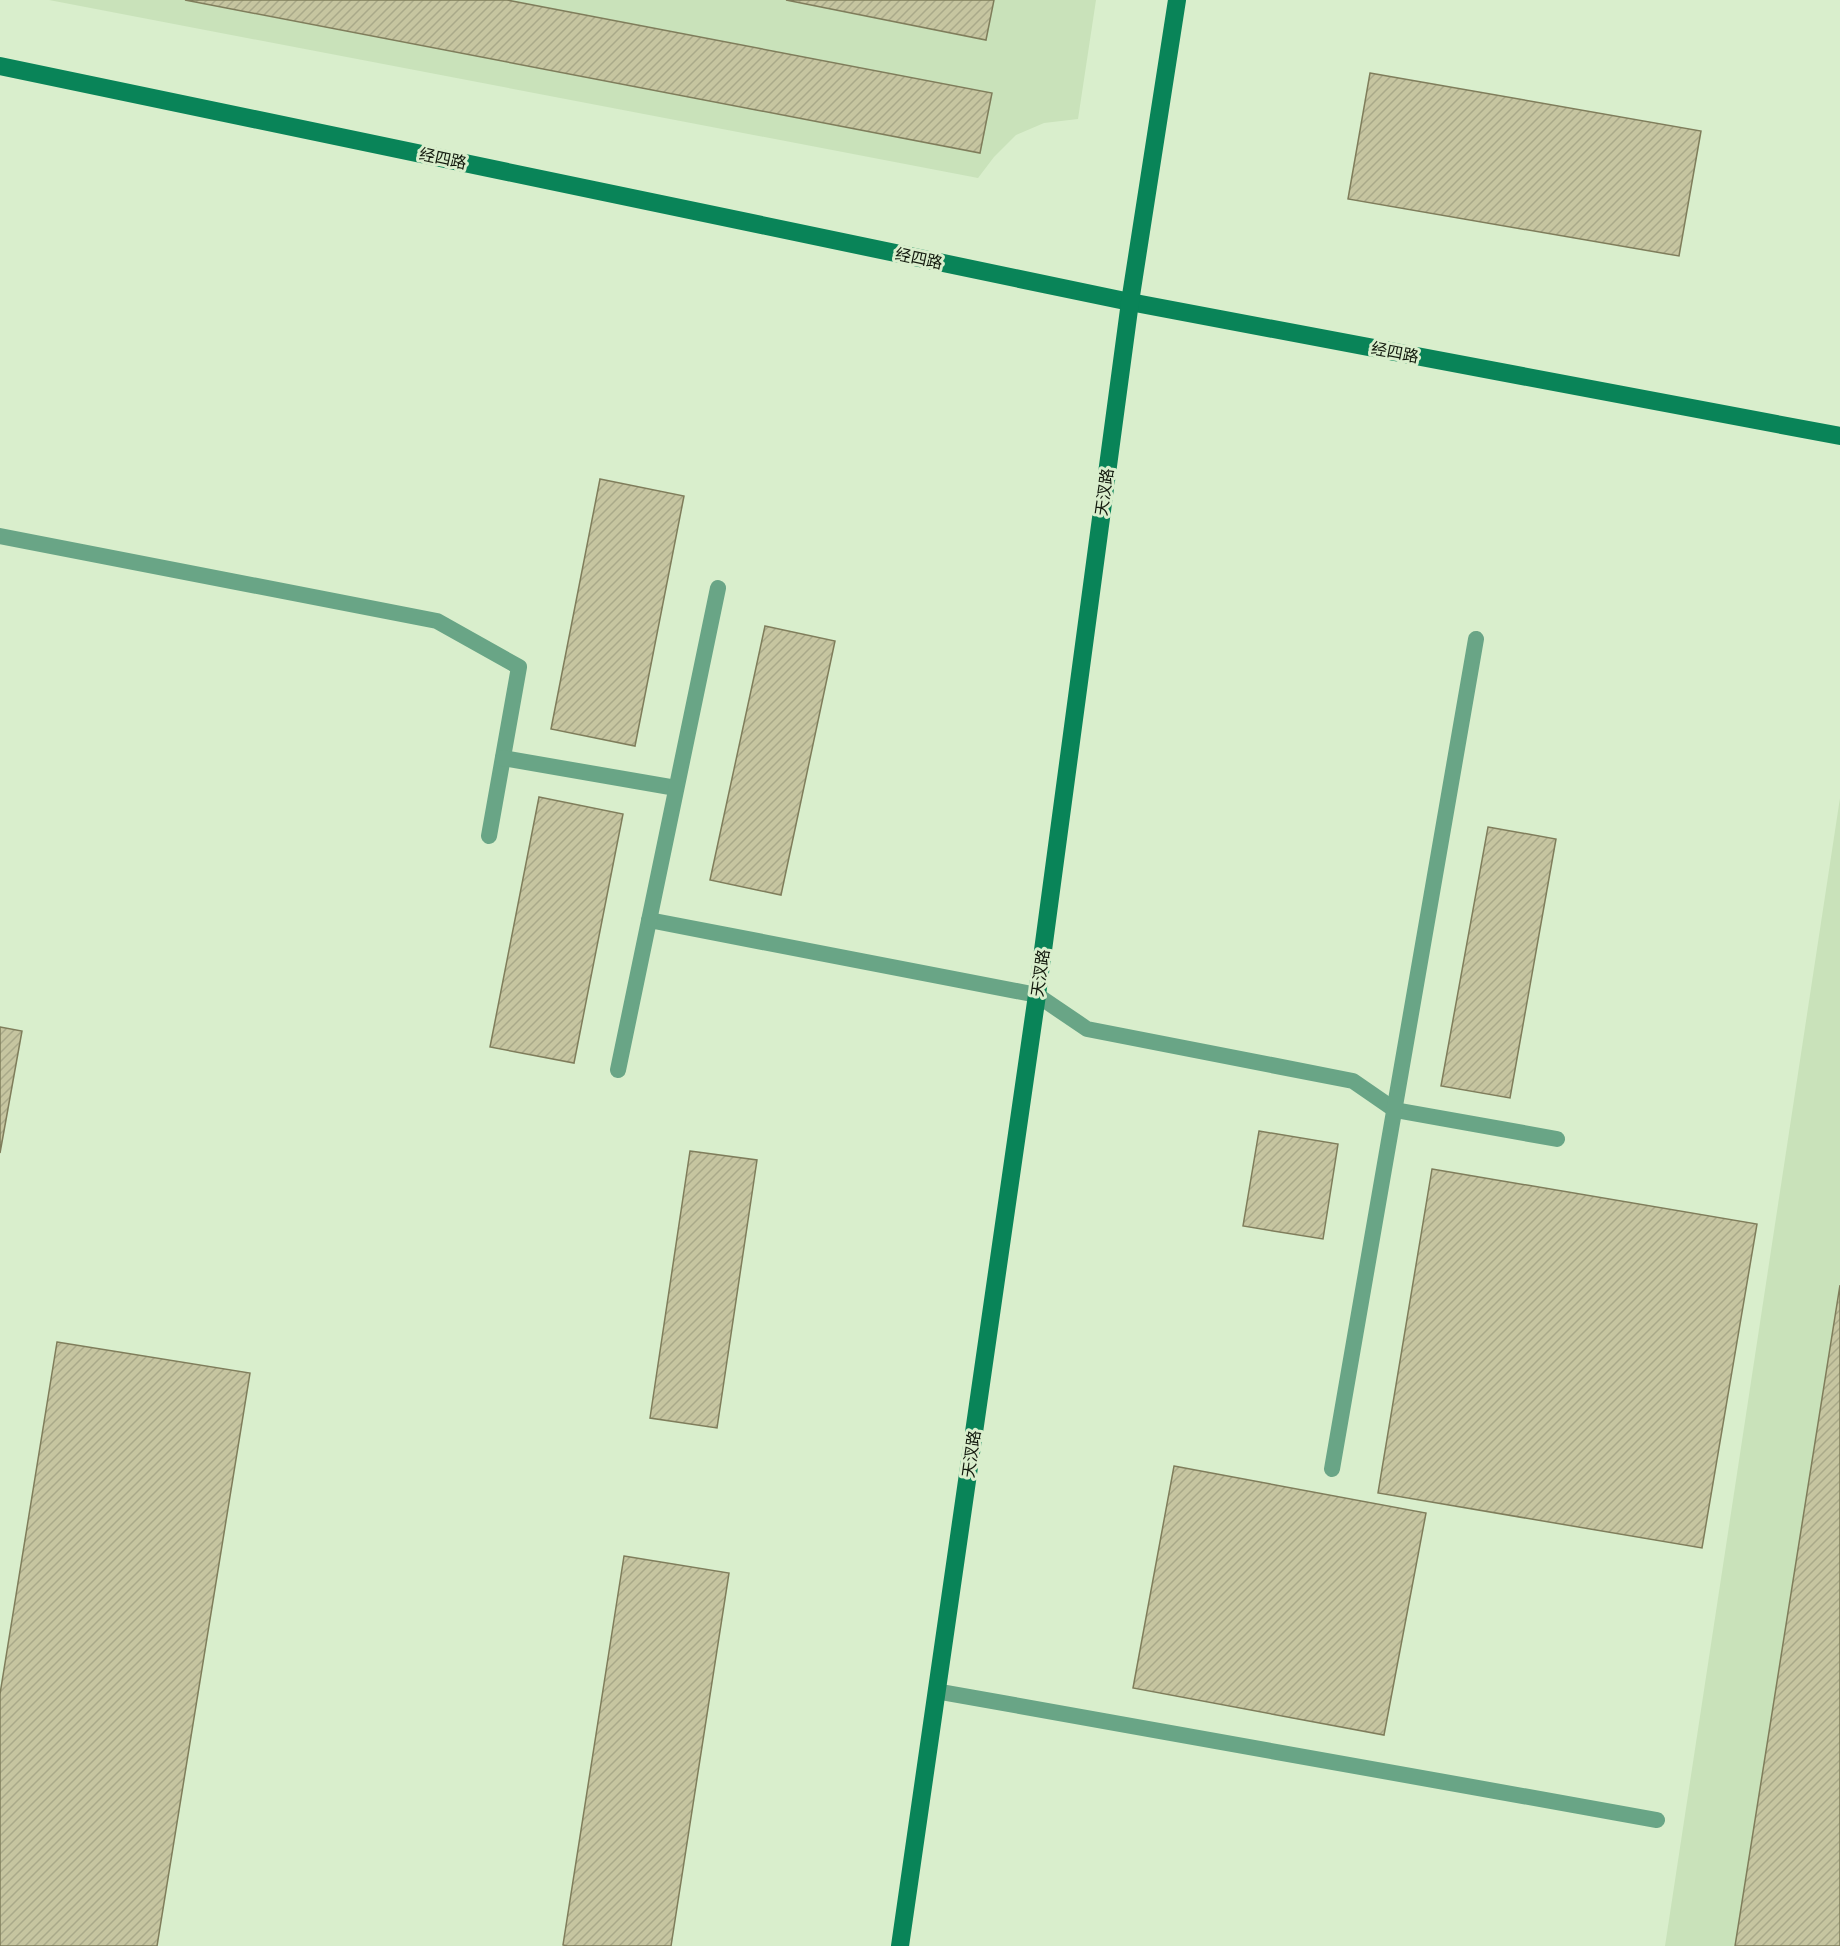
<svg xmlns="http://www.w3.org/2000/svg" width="1840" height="1946" font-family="'Noto Serif','Noto Sans SC',serif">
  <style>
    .built { fill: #c9e2ba }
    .building { fill: url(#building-hatch); stroke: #7f7d5b; stroke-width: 1.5 }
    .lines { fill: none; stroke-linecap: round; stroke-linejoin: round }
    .lane { stroke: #69a586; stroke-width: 16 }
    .secondary { stroke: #098458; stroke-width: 18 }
    .labels { text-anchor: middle; stroke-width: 6; stroke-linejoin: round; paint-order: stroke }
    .street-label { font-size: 16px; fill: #12190d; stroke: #d9eecc }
  </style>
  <defs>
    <pattern id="building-hatch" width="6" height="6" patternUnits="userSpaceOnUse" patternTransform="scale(1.5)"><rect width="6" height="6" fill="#c6c5a0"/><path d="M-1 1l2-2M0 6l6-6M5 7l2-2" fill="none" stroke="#a9a989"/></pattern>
  </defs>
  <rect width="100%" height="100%" fill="#d9eecc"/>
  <g class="built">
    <polygon points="49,0 1096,0 1078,119 1044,123 1016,135 994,157 978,178"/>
    <polygon points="1840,798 1840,1946 1665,1946"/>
  </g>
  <g class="building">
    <polygon points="185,0 507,0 992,93 980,153"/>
    <polygon points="786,0 994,0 986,40"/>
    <polygon points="1370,73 1701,131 1679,256 1348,199"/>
    <polygon points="600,479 684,496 635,746 551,729"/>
    <polygon points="765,626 835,641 781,895 710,880"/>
    <polygon points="539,797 623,814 574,1063 490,1047"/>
    <polygon points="1488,827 1556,839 1510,1098 1441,1086"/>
    <polygon points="0,1027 22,1031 0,1153"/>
    <polygon points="1259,1131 1338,1144 1323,1239 1243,1226"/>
    <polygon points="690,1151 757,1160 717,1428 650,1418"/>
    <polygon points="1432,1169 1757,1224 1702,1548 1378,1493"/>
    <polygon points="1840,1285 1840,1946 1735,1946"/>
    <polygon points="57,1342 250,1373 157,1946 0,1946 0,1694"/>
    <polygon points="1174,1466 1426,1513 1384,1735 1133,1688"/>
    <polygon points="624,1556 729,1573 671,1946 567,1946 563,1945"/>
  </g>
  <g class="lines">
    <g class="lane">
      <polyline points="0,536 437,621 519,667 489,836"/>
      <polyline points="503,758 676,788"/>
      <polyline points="649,920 1037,995 1087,1029 1353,1081 1395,1110 1557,1139"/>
      <polyline points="618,1070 718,588"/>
      <polyline points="1332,1469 1476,639"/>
      <polyline points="936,1691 1657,1820"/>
    </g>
    <g class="secondary">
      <polyline points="0,66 1130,302 1840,436"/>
      <polyline points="900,1946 1037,995 1130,302 1177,0"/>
    </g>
  </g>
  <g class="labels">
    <g class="street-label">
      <text transform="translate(443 158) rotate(12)" y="6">经四路</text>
      <text transform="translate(919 258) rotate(12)" y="6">经四路</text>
      <text transform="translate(1395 352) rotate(11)" y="6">经四路</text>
      <text transform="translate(1104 492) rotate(-82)" y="6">天汊路</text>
      <text transform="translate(1040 973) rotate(-82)" y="6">天汊路</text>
      <text transform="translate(971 1454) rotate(-82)" y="6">天汊路</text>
    </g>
  </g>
</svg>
